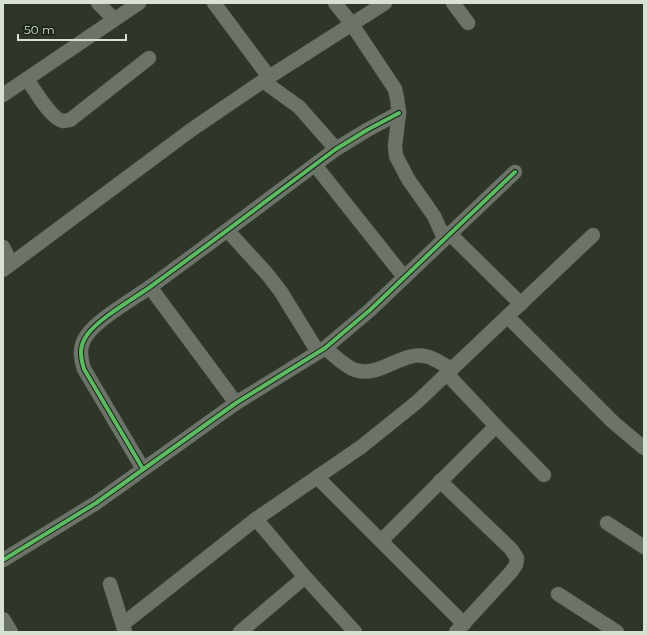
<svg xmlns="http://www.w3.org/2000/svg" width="647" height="635" font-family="Montserrat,sans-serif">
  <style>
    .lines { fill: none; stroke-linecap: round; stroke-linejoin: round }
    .street-casing { stroke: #4c5449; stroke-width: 15 }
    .street { stroke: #6c7369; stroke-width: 14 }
    .cycleway-casing { stroke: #182115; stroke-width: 6 }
    .cycleway { stroke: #5cba63; stroke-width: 4 }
  </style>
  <rect width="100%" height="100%" fill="#2d3629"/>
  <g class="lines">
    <g class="street-casing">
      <g id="street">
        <polyline points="98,3 114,19"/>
        <polyline points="214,3 269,77"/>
        <polyline points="335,3 351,23 395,89 397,98 399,113 395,146 396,156 408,179 434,216 444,238"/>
        <polyline points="453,3 468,23"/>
        <path d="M27 79C34 89 51 119 63 121 64 121 69 120 70 120L149 58"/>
        <polyline points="263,81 299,107 336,149"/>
        <polyline points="3,95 139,3"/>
        <polyline points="315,165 404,277"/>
        <polyline points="227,230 268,275 281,292 318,352"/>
        <polyline points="449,233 521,304"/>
        <polyline points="3,247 11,263"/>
        <polyline points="3,270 191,130 269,77 385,3"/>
        <polyline points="150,287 236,403"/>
        <polyline points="508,317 613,422 644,448"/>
        <path d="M325 348C334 355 344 366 355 370 379 378 401 352 424 356 434 357 443 365 452 369"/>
        <polyline points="447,374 496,426 544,475"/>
        <path d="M143 469 84 369C80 356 79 346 87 335 98 319 133 299 150 287 212 242 274 195 336 149L367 130 399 113"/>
        <polyline points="317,477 464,624"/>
        <polyline points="440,481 511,549 517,558 516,565 511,572 456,632"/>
        <polyline points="256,519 361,447 417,402 593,235"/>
        <polyline points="607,523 644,547"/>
        <polyline points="381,541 496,426"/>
        <polyline points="3,560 96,503 236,403 325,348 370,310 515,172"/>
        <polyline points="110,584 125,632"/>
        <polyline points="558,594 617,632"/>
        <polyline points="3,619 11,632"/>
        <polyline points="123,624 256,519 305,577 355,632"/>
        <polyline points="240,632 305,577"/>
      </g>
    </g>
    <use href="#street" class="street"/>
    <g class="cycleway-casing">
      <g id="cycleway">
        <path d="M143 469 84 369C80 356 79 346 87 335 98 319 133 299 150 287 212 242 274 195 336 149L367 130 399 113"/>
        <polyline points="3,560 96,503 236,403 325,348 370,310 515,172"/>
      </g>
    </g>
    <use href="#cycleway" class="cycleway"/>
  </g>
  <rect width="647" height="635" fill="none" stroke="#d7e2d3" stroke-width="8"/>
  <path d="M18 34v6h108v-6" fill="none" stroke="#d7e2d3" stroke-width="2"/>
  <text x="24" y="34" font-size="12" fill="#d7e2d3" stroke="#182115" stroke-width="3" paint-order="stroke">50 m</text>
</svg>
